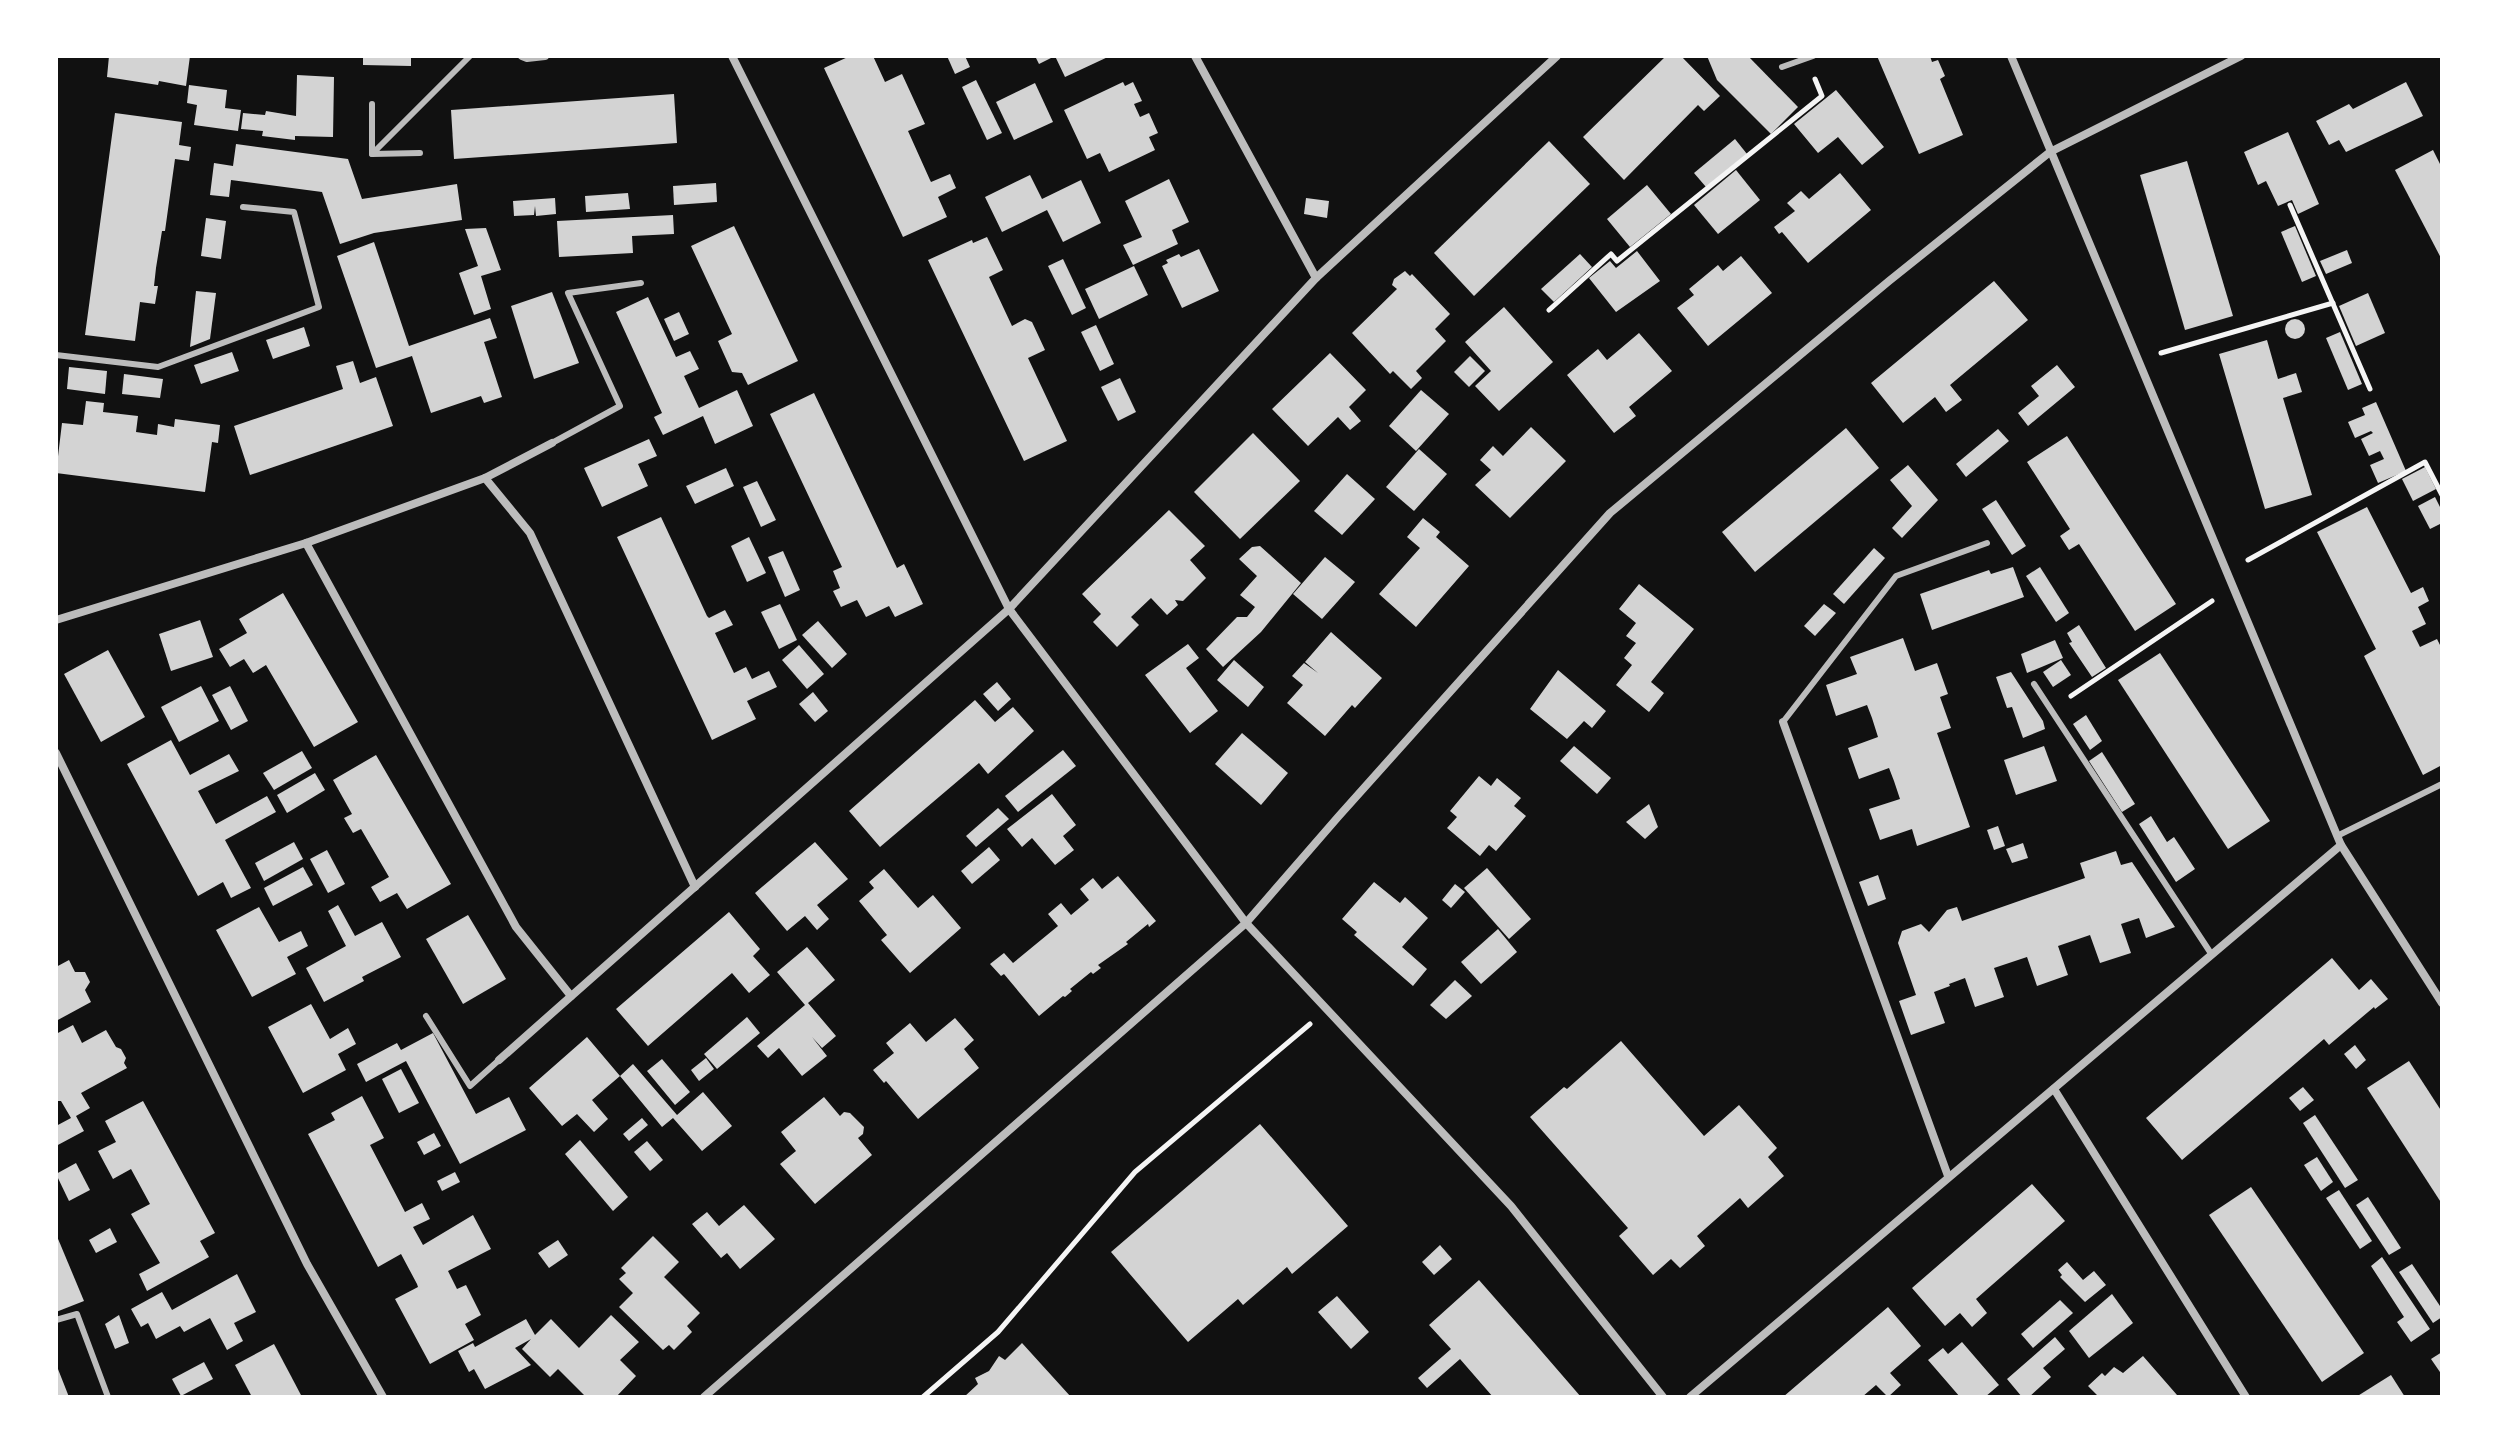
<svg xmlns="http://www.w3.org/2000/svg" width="2498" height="1453" font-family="Montserrat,sans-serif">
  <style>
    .building { fill: #d3d3d3 }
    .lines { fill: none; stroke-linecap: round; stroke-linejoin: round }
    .path { stroke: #f5f5f5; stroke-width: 5 }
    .service { stroke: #bcbcbc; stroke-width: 6 }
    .minor { stroke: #bcbcbc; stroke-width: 8 }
  </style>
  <rect width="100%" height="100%" fill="#111"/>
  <g class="building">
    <polygon points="109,56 190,56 186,86 159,81 158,85 107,77"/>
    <polygon points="363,56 411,56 411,66 363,65"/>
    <polygon points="850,56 873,56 885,82 902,74 925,124 908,131 930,180 931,182 950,174 956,188 938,197 947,217 903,237 824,68"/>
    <polygon points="947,56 965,56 970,67 955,74"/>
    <polygon points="1035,56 1110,56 1065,77 1055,56 1039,64"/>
    <polygon points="1666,56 1681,56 1720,96 1704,111 1698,105 1624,180 1583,137"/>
    <polygon points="1707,56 1748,56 1798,107 1771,134 1717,80"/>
    <polygon points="1877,56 1930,56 1932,62 1938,60 1945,76 1940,79 1963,135 1919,154"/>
    <polygon points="297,75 334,77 333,137 295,136 295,140 262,136 263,131 241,129 243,113 265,115 266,111 296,116"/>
    <polygon points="976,80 1002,133 987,140 962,87"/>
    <polygon points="1123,82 1125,86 1133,82 1142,101 1134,104 1140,117 1149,113 1158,133 1149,137 1155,150 1109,172 1100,153 1087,159 1064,110"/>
    <polygon points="2406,82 2423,116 2346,152 2339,140 2329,145 2316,121 2349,104 2353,109"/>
    <polygon points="1035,83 1053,122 1014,140 996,102"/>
    <polygon points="189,85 227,90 225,108 241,110 238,131 194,125 197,105 187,103"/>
    <polygon points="1836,90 1884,147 1862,165 1838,137 1818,153 1794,124"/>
    <polygon points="674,94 677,143 454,159 451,110"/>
    <polygon points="115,113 182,122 179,145 191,147 189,161 175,159 165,231 162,231 156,268 154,286 158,286 155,304 140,302 135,341 85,335"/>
    <polygon points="2288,132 2319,204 2298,214 2292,200 2278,206 2266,181 2258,185 2244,152"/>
    <polygon points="1735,139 1747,154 1706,187 1694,173"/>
    <polygon points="1549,141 1590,184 1474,296 1434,253"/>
    <polygon points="236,144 348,159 362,199 457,184 462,220 374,233 340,244 322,192 231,180 229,197 210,195 214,163 233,166"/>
    <polygon points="2433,150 2442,168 2442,260 2395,170"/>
    <polygon points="2187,161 2233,316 2185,330 2140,175"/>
    <polygon points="1736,170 1760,200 1718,234 1694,205"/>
    <polygon points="1840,173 1871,210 1808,263 1782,232 1779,234 1774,227 1795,211 1787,203 1801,191 1809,199"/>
    <polygon points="1030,175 1042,199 1081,180 1101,223 1063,242 1047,210 1002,232 985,197"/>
    <polygon points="1169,179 1189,222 1172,230 1178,244 1133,265 1123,245 1142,237 1125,201"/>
    <polygon points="716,183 717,202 674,205 673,186"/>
    <polygon points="1647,185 1671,214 1630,247 1607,219"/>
    <polygon points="628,193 630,209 586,212 585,196"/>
    <polygon points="555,198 556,214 536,216 535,206 534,215 514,216 513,201"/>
    <polygon points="1306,198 1329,201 1327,218 1304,214"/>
    <polygon points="673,215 674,234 632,236 633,253 559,257 557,221"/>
    <polygon points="206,218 226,221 221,259 201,256"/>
    <polygon points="734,226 798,361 748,385 742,373 732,372 718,341 732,334 691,246"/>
    <polygon points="2295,226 2316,276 2302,282 2281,232"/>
    <polygon points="486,228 501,270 481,276 491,309 474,315 459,273 478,266 465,229"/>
    <polygon points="987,237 1003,270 989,277 1012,326 1025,319 1032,322 1045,350 1028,358 1067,441 1024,461 928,260 972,240 973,243"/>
    <polygon points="374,242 409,346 490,318 497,338 484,342 502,397 484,403 481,396 431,413 412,356 376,368 337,256"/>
    <polygon points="1199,249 1219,291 1182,308 1162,266 1168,263 1166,260 1179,254 1181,257"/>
    <polygon points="2347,250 2352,263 2326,274 2320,261"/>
    <polygon points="1637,251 1660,281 1616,312 1589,278 1610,261 1616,268"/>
    <polygon points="1580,254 1592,267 1554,302 1541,289"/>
    <polygon points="1741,256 1772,293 1708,346 1677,308 1694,295 1689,289 1718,265 1723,271"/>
    <polygon points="1063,259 1086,308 1072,315 1048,266"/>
    <polygon points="1134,266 1148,295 1099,319 1085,289"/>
    <polygon points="1405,271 1410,276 1412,274 1450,314 1435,329 1446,341 1416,371 1422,378 1411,389 1393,371 1390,374 1352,333 1397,289 1392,285 1394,279"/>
    <polygon points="1994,281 2028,320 1950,385 1962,400 1946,412 1935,397 1903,423 1871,383"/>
    <polygon points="196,291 216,293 210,339 190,347"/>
    <polygon points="552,292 579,363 534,379 511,306"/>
    <polygon points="2368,293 2385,333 2356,346 2339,306"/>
    <polygon points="648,297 676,357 690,351 699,369 684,376 699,408 737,390 753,426 715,444 703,416 663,435 654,417 662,413 616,312"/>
    <polygon points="1504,307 1553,362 1499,411 1475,386 1491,371 1465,342"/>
    <polygon points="679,312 689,334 674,341 664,319"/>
    <circle cx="2295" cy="329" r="10"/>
    <polygon points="1096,325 1114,364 1100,371 1081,332"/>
    <polygon points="304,327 310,346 273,359 266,340"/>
    <polygon points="2340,332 2362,384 2348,390 2326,338"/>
    <polygon points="1639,333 1672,371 1629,407 1636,416 1614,433 1567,375 1598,349 1607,360"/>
    <polygon points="2267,340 2278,379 2296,373 2302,392 2283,398 2312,495 2265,509 2219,354"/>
    <polygon points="232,352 239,371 201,384 194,365"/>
    <polygon points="1330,353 1366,390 1349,407 1361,421 1350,430 1338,417 1308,446 1272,409"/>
    <polygon points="1470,356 1485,371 1469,387 1454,372"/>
    <polygon points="353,361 360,383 376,377 393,426 250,475 234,426 343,389 336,366"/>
    <polygon points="2057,365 2075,387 2028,426 2018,413 2039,396 2031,386"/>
    <polygon points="69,367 107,371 105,394 67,389"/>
    <polygon points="124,374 163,379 160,398 122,394"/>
    <polygon points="1120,378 1136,412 1118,421 1101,387"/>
    <polygon points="1421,390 1449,414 1416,451 1389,426"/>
    <polygon points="814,393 897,568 904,564 923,604 895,617 889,606 866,617 857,600 841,607 833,591 840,588 833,571 842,567 770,414"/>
    <polygon points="86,401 104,403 103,412 138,416 136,432 157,435 158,424 174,427 175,419 220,425 218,443 212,442 205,492 56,473 62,423 83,425"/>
    <polygon points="2376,402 2406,471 2378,483 2370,465 2384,459 2380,451 2369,456 2361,439 2373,433 2371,431 2355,438 2348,422 2365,415 2362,408"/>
    <polygon points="1531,427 1566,461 1510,518 1475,485 1491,470 1480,460 1493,446 1503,456"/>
    <polygon points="1846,428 1879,468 1755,572 1722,532"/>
    <polygon points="1998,429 2009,441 1966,477 1956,464"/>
    <polygon points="1253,433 1300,481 1240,539 1194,492"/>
    <polygon points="2067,436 2176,604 2135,631 2079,544 2069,550 2060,536 2070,529 2027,462"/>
    <polygon points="649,439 657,456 638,464 648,486 602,507 584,468"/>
    <polygon points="1419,449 1447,474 1414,511 1386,487"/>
    <polygon points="1908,465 1938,500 1902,538 1892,528 1912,506 1890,480"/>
    <polygon points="2425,467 2436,489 2413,501 2402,479"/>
    <polygon points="726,468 734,486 695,504 686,486"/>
    <polygon points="1347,474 1375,499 1342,535 1314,511"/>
    <polygon points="757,481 776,520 761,527 743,487"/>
    <polygon points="2435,497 2442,511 2442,523 2430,529 2418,506"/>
    <polygon points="1996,500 2026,546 2012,555 1982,509"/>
    <polygon points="2367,507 2411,593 2423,587 2429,601 2418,607 2426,624 2412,631 2420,647 2437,639 2442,649 2442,765 2423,775 2364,656 2376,649 2317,532"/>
    <polygon points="1169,510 1205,546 1190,560 1206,578 1183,601 1175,600 1178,605 1167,615 1151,598 1131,617 1139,625 1117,647 1093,622 1101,614 1082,594"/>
    <polygon points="661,517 707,616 709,618 725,610 733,625 715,633 734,673 746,667 752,679 769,671 777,687 747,701 756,719 712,740 617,537"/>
    <polygon points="1423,518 1440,532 1436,537 1469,566 1416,627 1379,594 1420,548 1407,537"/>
    <polygon points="749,537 766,573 747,582 731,546"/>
    <polygon points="1260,546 1301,583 1261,632 1223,667 1206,649 1237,617 1247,617 1255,607 1240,595 1257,576 1239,559 1252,547"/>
    <polygon points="1874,548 1885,558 1844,604 1833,594"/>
    <polygon points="783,551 800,590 785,597 768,557"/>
    <polygon points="1325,557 1355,582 1322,619 1293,594"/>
    <polygon points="2013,567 2024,597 1932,630 1920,594 1989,570 1991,574"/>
    <polygon points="2040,567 2069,613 2056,622 2026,576"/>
    <polygon points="1639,584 1694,629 1651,682 1664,693 1649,712 1616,685 1632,665 1624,658 1636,643 1626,636 1636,623 1619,609"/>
    <polygon points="283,593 358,722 314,747 266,665 253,673 244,659 230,667 219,649 247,633 239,619"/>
    <polygon points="780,604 797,640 779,649 761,612"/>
    <polygon points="1824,604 1836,613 1815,636 1804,626"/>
    <polygon points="200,620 213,657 171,671 159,634"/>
    <polygon points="818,621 847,654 832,668 802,635"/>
    <polygon points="2079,625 2106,668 2092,677 2069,643 2072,642 2067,633"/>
    <polygon points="1331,632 1382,678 1355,708 1352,705 1325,736 1287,703 1303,685 1292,676 1304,663 1318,673 1305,662"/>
    <polygon points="1903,638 1915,671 1937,663 1948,694 1940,697 1951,728 1937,733 1970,827 1917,846 1912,829 1880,840 1869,809 1900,799 1894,781 1889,768 1859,779 1848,748 1878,737 1872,718 1867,705 1836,716 1826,685 1857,674 1850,657"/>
    <polygon points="2055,640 2063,658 2027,673 2021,654"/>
    <polygon points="1188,644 1199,658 1186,668 1218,711 1190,733 1145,675"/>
    <polygon points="799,645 824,674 807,689 782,660"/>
    <polygon points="108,650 145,717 101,742 64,674"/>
    <polygon points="2160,653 2270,821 2228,849 2118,680"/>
    <polygon points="1234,660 1264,687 1248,707 1217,680"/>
    <polygon points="2061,660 2071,675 2053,687 2043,672"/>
    <polygon points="1558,670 1606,711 1592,728 1584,721 1567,739 1530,709"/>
    <polygon points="2011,672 2043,721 2045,729 2023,738 2012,707 2007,708 1996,677"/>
    <polygon points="997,682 1011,699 998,711 983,694"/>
    <polygon points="201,686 219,721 179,742 161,707"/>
    <polygon points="230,686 248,721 231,730 212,695"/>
    <polygon points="813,692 828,711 815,722 799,704"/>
    <polygon points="975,700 995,722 1013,707 1034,731 988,774 979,763 880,847 849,811"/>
    <polygon points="2086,715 2102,741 2090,750 2073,724"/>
    <polygon points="1242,733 1288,773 1261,805 1215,764"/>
    <polygon points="171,740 190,775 229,754 239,771 198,791 216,824 267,796 276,812 225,840 251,888 231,898 223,882 198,896 127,764"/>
    <polygon points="1574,746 1611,778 1597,794 1560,761"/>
    <polygon points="2044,746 2057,781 2016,795 2004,760"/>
    <polygon points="1063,750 1076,766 1018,812 1005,796"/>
    <polygon points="302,751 312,768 274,790 263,773"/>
    <polygon points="2102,752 2135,804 2122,812 2089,761"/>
    <polygon points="376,755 451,884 407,909 397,893 380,902 371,887 389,877 361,829 353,833 344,818 352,814 333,780"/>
    <polygon points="315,773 325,790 287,813 277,795"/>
    <polygon points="1479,776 1491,786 1497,778 1521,798 1514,806 1526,816 1496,851 1489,845 1480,856 1447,828 1457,817 1450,811"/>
    <polygon points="1052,794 1076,825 1063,836 1074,850 1055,865 1032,838 1022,847 1007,829"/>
    <polygon points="1649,804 1658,827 1645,839 1626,822"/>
    <polygon points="998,808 1009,819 976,847 966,836"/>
    <polygon points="2151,816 2167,842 2174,837 2195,869 2176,882 2139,824"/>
    <polygon points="1998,826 2005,846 1994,850 1987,830"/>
    <polygon points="294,842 303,859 264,881 255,863"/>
    <polygon points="815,842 848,879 817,905 829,919 817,930 805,916 787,931 755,893"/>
    <polygon points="2023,843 2028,858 2012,863 2006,849"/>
    <polygon points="989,847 1000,860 972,884 961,871"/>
    <polygon points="327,850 345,884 328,893 310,859"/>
    <polygon points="2116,851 2121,865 2132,862 2175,927 2146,938 2139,918 2121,924 2131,953 2100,963 2090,935 2058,946 2068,975 2037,986 2027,957 1994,968 2004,997 1975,1007 1965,978 1949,984 1950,986 1934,992 1945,1023 1911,1035 1899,1001 1916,995 1898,943 1902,931 1921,924 1929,932 1947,910 1957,907 1962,921 2085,878 2080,863"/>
    <polygon points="303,867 313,885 273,906 264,888"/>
    <polygon points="1487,868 1531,919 1509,939 1464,888"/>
    <polygon points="884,869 918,908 933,895 961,928 910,973 881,940 887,935 859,901 874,888 869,882"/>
    <polygon points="1878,875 1886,899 1868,906 1859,882"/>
    <polygon points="1118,876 1156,921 1149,927 1148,924 1126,942 1128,944 1098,965 1101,968 1093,974 1091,972 1070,989 1072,991 1065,997 1063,996 1039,1016 1004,974 1001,976 990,964 1004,953 1013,963 1058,926 1048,914 1061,903 1071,915 1089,900 1080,889 1093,878 1102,889"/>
    <polygon points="1374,882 1400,903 1405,897 1428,918 1402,947 1427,969 1413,986 1354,935 1357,932 1342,919"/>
    <polygon points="1455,884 1465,892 1451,908 1442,900"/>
    <polygon points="338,905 355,936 382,922 401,957 362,977 364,981 324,1002 306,968 346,946 328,911"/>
    <polygon points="259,907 279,942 301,931 308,946 287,957 296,974 252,997 216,930"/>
    <polygon points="729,912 760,949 753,956 770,975 749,993 732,973 648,1046 616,1009"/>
    <polygon points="468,915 506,979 463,1004 426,939"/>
    <polygon points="1498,929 1517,952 1481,984 1461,962"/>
    <polygon points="807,947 835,980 808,1003 836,1036 822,1048 812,1037 827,1056 802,1076 779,1048 768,1058 757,1046 805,1005 777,972"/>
    <polygon points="2332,958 2359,990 2371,979 2388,999 2375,1009 2374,1007 2329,1045 2324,1039 2182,1160 2146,1118"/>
    <polygon points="69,960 75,972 85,972 90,982 85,990 91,1002 56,1021 56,967"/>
    <polygon points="1455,980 1472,996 1446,1019 1430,1005"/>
    <polygon points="311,1004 330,1039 348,1028 356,1044 338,1054 346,1070 303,1093 268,1027"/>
    <polygon points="747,1017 760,1033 717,1069 704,1054"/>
    <polygon points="955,1018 974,1040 964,1049 979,1068 918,1119 886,1081 884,1083 873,1070 894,1053 886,1043 910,1023 926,1042"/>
    <polygon points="73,1025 82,1043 106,1030 116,1047 121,1049 126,1058 124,1063 127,1068 81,1093 90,1108 76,1116 84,1131 56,1146 56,1126 71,1118 61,1101 56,1101 56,1034"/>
    <polygon points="433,1033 476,1114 509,1097 526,1130 460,1164 406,1061 366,1082 357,1064 397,1043 401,1050"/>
    <polygon points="587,1037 620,1076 592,1100 608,1119 594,1132 577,1114 562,1126 529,1088"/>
    <polygon points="1621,1041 1704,1136 1739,1105 1777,1148 1768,1157 1784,1176 1748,1208 1740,1198 1697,1236 1705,1246 1680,1268 1671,1259 1653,1275 1619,1236 1628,1228 1530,1117 1564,1087 1567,1089"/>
    <polygon points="2355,1045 2366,1060 2356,1069 2344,1054"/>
    <polygon points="706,1058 714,1069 699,1081 691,1070"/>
    <polygon points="662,1059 690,1092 675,1105 647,1071"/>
    <polygon points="2409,1061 2442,1112 2442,1204 2367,1088"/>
    <polygon points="633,1064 677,1115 703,1092 732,1126 702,1151 673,1118 662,1127 620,1076"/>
    <polygon points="401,1069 419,1103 399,1113 382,1079"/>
    <polygon points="2303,1087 2314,1100 2300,1111 2289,1098"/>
    <polygon points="362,1096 384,1138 370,1145 405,1212 422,1203 430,1219 413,1227 423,1245 473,1215 491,1249 448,1271 457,1289 466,1285 481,1315 465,1324 474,1340 430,1364 395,1299 418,1287 417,1284 401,1254 378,1267 308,1134 335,1120 331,1113"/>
    <polygon points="824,1097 840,1116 844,1112 850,1113 864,1127 863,1134 858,1138 872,1155 815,1204 780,1164 796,1151 781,1132"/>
    <polygon points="143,1101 215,1233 200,1241 209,1257 147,1291 139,1274 160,1263 131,1214 150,1204 131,1169 113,1179 98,1151 116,1142 105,1121"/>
    <polygon points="2315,1115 2358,1180 2345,1188 2303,1123"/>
    <polygon points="642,1118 648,1125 629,1141 623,1134"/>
    <polygon points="1260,1124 1348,1226 1292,1274 1287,1267 1243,1305 1238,1299 1188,1342 1111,1252"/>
    <polygon points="434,1133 441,1146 424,1155 417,1142"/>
    <polygon points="580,1140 628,1197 613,1211 565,1154"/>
    <polygon points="647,1141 663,1160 650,1171 634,1152"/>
    <polygon points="2317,1157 2333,1182 2321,1191 2304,1165"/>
    <polygon points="76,1163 90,1190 69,1201 56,1174"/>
    <polygon points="455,1172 460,1182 442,1191 437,1181"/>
    <polygon points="2032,1184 2065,1221 1976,1299 1987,1313 1972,1327 1960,1313 1945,1326 1912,1288"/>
    <polygon points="2251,1187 2364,1353 2322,1382 2209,1215"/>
    <polygon points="2339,1190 2372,1241 2360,1249 2326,1198"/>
    <polygon points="2368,1197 2401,1248 2389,1255 2356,1205"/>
    <polygon points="744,1205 775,1239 740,1269 727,1253 721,1258 692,1224 707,1212 719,1226"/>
    <polygon points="110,1228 117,1242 96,1253 89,1240"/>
    <polygon points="56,1234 84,1301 56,1312"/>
    <polygon points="653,1236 679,1262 664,1277 700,1313 687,1326 692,1332 674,1350 669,1345 663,1350 619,1307 633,1293 619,1279 626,1273 621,1268"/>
    <polygon points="558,1240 568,1255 549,1268 538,1253"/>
    <polygon points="1440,1245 1452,1259 1434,1275 1422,1262"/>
    <polygon points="2382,1257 2430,1329 2411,1342 2397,1322 2404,1317 2371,1266"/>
    <polygon points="2067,1262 2083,1280 2094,1271 2106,1285 2085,1302 2060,1277 2062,1275 2058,1270"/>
    <polygon points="2412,1264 2442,1309 2442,1317 2433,1323 2399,1272"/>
    <polygon points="237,1274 256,1312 234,1323 243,1341 227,1350 210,1318 184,1332 180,1326 156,1339 148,1323 141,1327 131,1309 162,1292 172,1310"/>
    <polygon points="1479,1280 1530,1338 1581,1397 1493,1397 1460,1359 1427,1388 1418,1378 1451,1349 1429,1325"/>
    <polygon points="2112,1294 2133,1323 2089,1358 2069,1331"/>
    <polygon points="1337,1296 1369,1332 1351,1349 1318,1312"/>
    <polygon points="2060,1300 2073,1313 2033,1348 2021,1334"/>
    <polygon points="1888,1307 1921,1346 1890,1373 1901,1385 1888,1397 1876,1385 1862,1397 1783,1397"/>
    <polygon points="119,1315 129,1343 115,1349 105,1324"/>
    <polygon points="611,1315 639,1342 620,1360 636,1376 616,1397 586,1397 558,1369 550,1377 522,1349 531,1339 515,1348 531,1365 485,1389 474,1369 469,1372 458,1351 473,1343 475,1347 526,1319 535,1335 551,1319 579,1348"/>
    <polygon points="2055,1337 2065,1349 2043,1368 2051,1377 2029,1397 2022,1397 2007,1379"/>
    <polygon points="1962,1342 1999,1385 1985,1397 1960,1397 1928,1360 1943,1348 1948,1354"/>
    <polygon points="1022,1343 1071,1397 964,1397 978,1384 975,1378 989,1371 999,1356 1005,1360"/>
    <polygon points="274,1344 292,1378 302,1397 252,1397 235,1365"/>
    <polygon points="2442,1352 2442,1375 2431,1359"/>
    <polygon points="2143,1356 2177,1395 2174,1397 2099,1397 2088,1386 2102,1373 2105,1376 2114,1367 2123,1373"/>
    <polygon points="204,1362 213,1379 181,1396 172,1379"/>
    <polygon points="56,1364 69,1397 56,1397"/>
    <polygon points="2391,1375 2405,1397 2356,1397"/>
  </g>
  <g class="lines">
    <g class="path">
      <polyline points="2290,205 2370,389"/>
      <polyline points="1549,310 1611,254 1617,261 1822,96 1815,79"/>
      <polyline points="2161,353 2333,303"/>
      <polyline points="2248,560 2425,462 2442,495"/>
      <polyline points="2071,696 2212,601"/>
      <polyline points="923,1397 998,1332 1135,1172 1310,1024"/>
    </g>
    <g class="service">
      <polyline points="1782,67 1813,56"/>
      <polyline points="372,104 372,154"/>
      <polyline points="420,153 372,154 470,56"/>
      <polyline points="56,355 158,367 319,307 294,212 243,207"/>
      <polyline points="552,443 620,406 568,293 641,283"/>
      <polyline points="2034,684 2212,955"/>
      <polyline points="1783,722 1896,576 1987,543"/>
      <polyline points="2337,836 2442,784"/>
      <polyline points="426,1016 470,1086 499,1060"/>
      <polyline points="56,1320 77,1314 108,1397"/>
    </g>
    <g class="minor">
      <polyline points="522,56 527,58 545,56"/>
      <polyline points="732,56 1009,609 1246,923 1511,1206 1663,1397"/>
      <polyline points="1195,56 1316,278"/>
      <polyline points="2011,56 2341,845 2442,1003"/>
      <polyline points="485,478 530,533 695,887"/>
      <polyline points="306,543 516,927 571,996"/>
      <polyline points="56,620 306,543 485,478 552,443"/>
      <polyline points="1783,722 1948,1176"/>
      <polyline points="56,753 307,1264 383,1397"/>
      <polyline points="499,1060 1009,609 1316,278 1557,56"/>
      <polyline points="2054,1089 2246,1397"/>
      <polyline points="704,1397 1246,923 1338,817 1610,513 1889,281 2050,152 2241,56"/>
      <polyline points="1690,1397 2341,845"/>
    </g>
  </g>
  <rect width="2498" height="1453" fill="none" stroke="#ffffff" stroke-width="116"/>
</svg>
